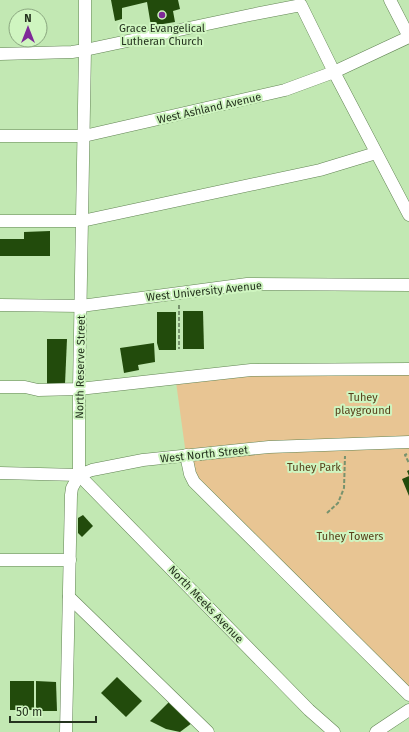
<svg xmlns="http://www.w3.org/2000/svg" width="409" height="732" font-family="'Fira Sans',sans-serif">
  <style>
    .green { fill: #e8c593 }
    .building { fill: #224b0c }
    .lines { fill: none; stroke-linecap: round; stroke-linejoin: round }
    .minor-casing { stroke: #628454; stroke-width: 13 }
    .path { stroke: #77926d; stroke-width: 2; stroke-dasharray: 4 2; stroke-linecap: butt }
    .minor { stroke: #fff; stroke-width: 12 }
    .poi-dot { fill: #7e2998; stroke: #cff5c0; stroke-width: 1.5 }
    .labels { text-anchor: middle; stroke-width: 4; stroke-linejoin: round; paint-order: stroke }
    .poi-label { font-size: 11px; fill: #25331f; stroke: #cff5c0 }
    .street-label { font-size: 11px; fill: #25331f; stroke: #cff5c0 }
    .park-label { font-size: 11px; fill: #573f19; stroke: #cff5c0 }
  </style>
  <rect width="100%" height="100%" fill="#c2e8b3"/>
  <polygon class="green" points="409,369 409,694 194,482 186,455 176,382 249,374"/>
  <g class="building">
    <polygon points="111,0 178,0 180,9 173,11 175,22 151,26 147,2 122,8 122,19 115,21"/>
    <polygon points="50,231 50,256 0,256 0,239 24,239 24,232"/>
    <polygon points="183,311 203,311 204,349 183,349"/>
    <polygon points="157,312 176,312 176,350 159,350 157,343"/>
    <polygon points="47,339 67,339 65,384 47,384"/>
    <polygon points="154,343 155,362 138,365 139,370 124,373 120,348"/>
    <polygon points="409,470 409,496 402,479 409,476 407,471"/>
    <polygon points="83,515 93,526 82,537 78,533 78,518"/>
    <polygon points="117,677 142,701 126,717 101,693"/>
    <rect x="10" y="681" width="24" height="29"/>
    <polygon points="36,681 56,682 57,711 36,711"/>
    <polygon points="173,698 196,720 180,732 166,729 150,721"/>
  </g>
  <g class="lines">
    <g class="minor-casing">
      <g id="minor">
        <polyline points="0,54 72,52 85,50 250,15 301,5 334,72 409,215"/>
        <polyline points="0,136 84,136 285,90 334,72 409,37 390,0"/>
        <polyline points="0,221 82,221 320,170 376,153"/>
        <polyline points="0,305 81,306 247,284 409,285"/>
        <polyline points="0,387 25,387 38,390 79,389 251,370 409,369"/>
        <polyline points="186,455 190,474 194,482 409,695"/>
        <polyline points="0,473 79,475 92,470 143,460 269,447 409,442"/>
        <polyline points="79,475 309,710 334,732"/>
        <polyline points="0,560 70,560"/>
        <polyline points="69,597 208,732"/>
        <polyline points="66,732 71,495 72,488 79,475 79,389 85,50 85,0"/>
        <polyline points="376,732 409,710"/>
      </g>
    </g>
    <g class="path">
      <polyline points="179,305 179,349"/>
      <polyline points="407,454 405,455 409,463"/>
      <polyline points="327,513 338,503 344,488 345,456"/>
    </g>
    <use href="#minor" class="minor"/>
  </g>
  <circle class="poi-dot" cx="162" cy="15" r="4"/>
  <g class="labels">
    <g class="poi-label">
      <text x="162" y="32">Grace Evangelical<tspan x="162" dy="13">Lutheran Church</tspan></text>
    </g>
    <g class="street-label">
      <text transform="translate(209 108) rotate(-13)" y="4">West Ashland Avenue</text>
      <text transform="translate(204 291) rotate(-6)" y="4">West University Avenue</text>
      <text transform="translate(80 367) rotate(-89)" y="4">North Reserve Street</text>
      <text transform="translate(204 454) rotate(-6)" y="4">West North Street</text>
      <text transform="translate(206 604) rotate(46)" y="4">North Meeks Avenue</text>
    </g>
    <g class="park-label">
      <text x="363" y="401">Tuhey<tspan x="363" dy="13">playground</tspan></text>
      <text x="314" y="471">Tuhey Park</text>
      <text x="350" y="540">Tuhey Towers</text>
    </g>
  </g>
  <g transform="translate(28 28)"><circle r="19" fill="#cff5c0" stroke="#8ba780"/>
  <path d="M0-3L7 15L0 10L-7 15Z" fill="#7e2998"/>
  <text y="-6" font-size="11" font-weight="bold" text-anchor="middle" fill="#25331f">N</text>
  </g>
  <path d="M10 716v6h86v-6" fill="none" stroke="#25331f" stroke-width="2"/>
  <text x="16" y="716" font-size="12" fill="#25331f" stroke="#cff5c0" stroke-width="3" paint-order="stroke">50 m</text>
</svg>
